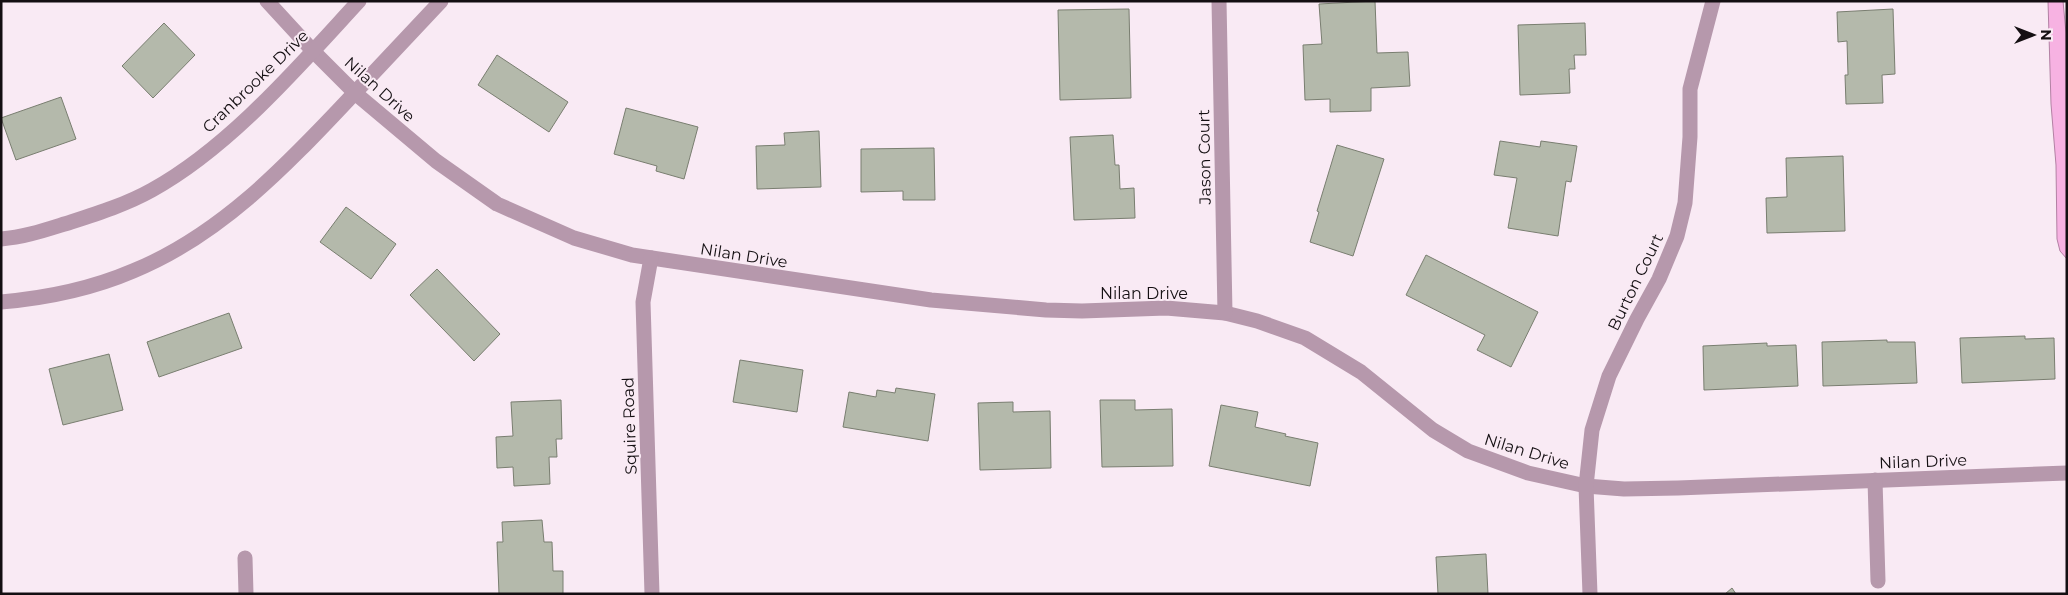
<svg xmlns="http://www.w3.org/2000/svg" width="2068" height="595" font-family="Montserrat,sans-serif">
  <style>
    .water { fill: #f7b2e2; stroke: #b381a4 }
    .building { fill: #b4b9ab; stroke: #797e70 }
    .lines { fill: none; stroke-linecap: round; stroke-linejoin: round }
    .minor { stroke: #b698ac; stroke-width: 15 }
    .labels { text-anchor: middle; stroke-width: 4; stroke-linejoin: round; paint-order: stroke }
    .street-label { font-size: 16px; fill: #140f12; stroke: #f9eaf4 }
  </style>
  <rect width="100%" height="100%" fill="#f9eaf4"/>
  <polygon class="water" points="2048,1 2063,1 2066,33 2067,259 2060,251 2057,239 2056,165 2051,104"/>
  <g class="building">
    <polygon points="1375,1 1377,53 1408,52 1410,86 1371,88 1371,111 1330,112 1330,99 1305,100 1303,45 1322,44 1319,4"/>
    <polygon points="1129,9 1131,98 1060,100 1058,10"/>
    <polygon points="1893,9 1895,74 1882,75 1883,103 1846,104 1845,75 1848,75 1847,41 1838,42 1837,12"/>
    <polygon points="164,23 195,55 153,98 122,66"/>
    <polygon points="1585,23 1586,55 1574,55 1575,69 1569,69 1570,93 1520,95 1518,25"/>
    <polygon points="497,55 568,102 549,132 478,85"/>
    <polygon points="61,97 76,139 16,160 1,118"/>
    <polygon points="626,108 698,127 684,179 656,171 657,166 614,154"/>
    <polygon points="819,131 821,187 757,189 756,146 785,145 784,133"/>
    <polygon points="1113,135 1115,165 1119,165 1120,189 1134,188 1135,218 1074,220 1070,137"/>
    <polygon points="1500,141 1540,147 1541,141 1577,146 1571,182 1566,181 1558,236 1508,228 1517,178 1494,175"/>
    <polygon points="1337,145 1384,159 1353,256 1310,242 1319,212 1317,211"/>
    <polygon points="934,148 935,200 903,200 903,191 861,192 861,149"/>
    <polygon points="1843,156 1845,231 1767,233 1766,198 1787,197 1786,158"/>
    <polygon points="346,207 396,244 371,279 320,242"/>
    <polygon points="1426,255 1538,312 1511,367 1477,350 1485,335 1406,295"/>
    <polygon points="437,269 500,334 474,361 410,295"/>
    <polygon points="229,313 242,348 159,377 147,342"/>
    <polygon points="2025,336 2025,339 2054,338 2055,379 1962,383 1960,338"/>
    <polygon points="1887,340 1887,342 1915,342 1917,383 1823,386 1822,342"/>
    <polygon points="1767,343 1767,346 1796,345 1798,386 1704,390 1703,346"/>
    <polygon points="109,354 123,410 63,425 49,369"/>
    <polygon points="740,360 803,370 797,412 733,402"/>
    <polygon points="896,388 935,394 928,441 843,427 849,392 876,397 877,390 895,393"/>
    <polygon points="561,400 562,439 556,439 557,457 549,457 550,484 514,486 513,467 497,468 496,437 513,436 511,402"/>
    <polygon points="1100,400 1135,400 1135,410 1172,409 1173,466 1102,467"/>
    <polygon points="1013,402 1013,412 1050,411 1051,468 980,470 978,403"/>
    <polygon points="1221,405 1258,412 1255,427 1286,434 1285,436 1318,443 1310,486 1209,466"/>
    <polygon points="542,520 544,542 552,542 553,571 563,571 563,594 499,594 497,542 503,542 502,522"/>
    <polygon points="1486,554 1488,594 1438,594 1436,557"/>
    <polygon points="1732,588 1736,594 1725,594"/>
  </g>
  <g class="lines">
    <g class="minor">
      <polyline points="267,1 313,51 355,93 436,161 497,204 574,238 632,255 931,300 1046,310 1082,311 1166,308 1225,313 1257,321 1305,338 1361,372 1433,430 1468,451 1528,473 1586,486 1624,489 1678,488 2067,473"/>
      <polyline points="1219,1 1225,313"/>
      <path d="M1 239C26 237 48 229 71 222 99 213 127 204 152 190 230 147 299 66 359 1"/>
      <polyline points="651,258 643,302 652,594"/>
      <path d="M1 302C47 298 91 289 133 271 219 236 285 167 348 100 379 67 410 34 441 1"/>
      <polyline points="1875,480 1878,581"/>
      <polyline points="245,558 246,594"/>
      <polyline points="1590,594 1586,486 1592,430 1609,376 1637,319 1659,279 1677,236 1685,203 1690,137 1690,89 1713,1"/>
    </g>
  </g>
  <g class="labels">
    <g class="street-label">
      <text transform="translate(255 81) rotate(-44)" y="6">Cranbrooke Drive</text>
      <text transform="translate(380 89) rotate(42)" y="6">Nilan Drive</text>
      <text transform="translate(1204 157) rotate(-91)" y="6">Jason Court</text>
      <text transform="translate(744 255) rotate(9)" y="6">Nilan Drive</text>
      <text transform="translate(1635 282) rotate(-64)" y="6">Burton Court</text>
      <text x="1144" y="299">Nilan Drive</text>
      <text transform="translate(629 426) rotate(-92)" y="6">Squire Road</text>
      <text transform="translate(1527 451) rotate(17)" y="6">Nilan Drive</text>
      <text transform="translate(1923 461) rotate(-2)" y="6">Nilan Drive</text>
    </g>
  </g>
  <rect width="2068" height="595" fill="none" stroke="#140f12" stroke-width="5"/>
  <g transform="translate(2033 35) rotate(90)" stroke="#f9eaf4" stroke-width="4" paint-order="stroke">
  <path d="M0-4L9 19L0 12L-9 19Z" fill="#140f12"/>
  <text y="-8" font-size="14" font-weight="bold" text-anchor="middle" fill="#140f12">N</text>
  </g>
</svg>
